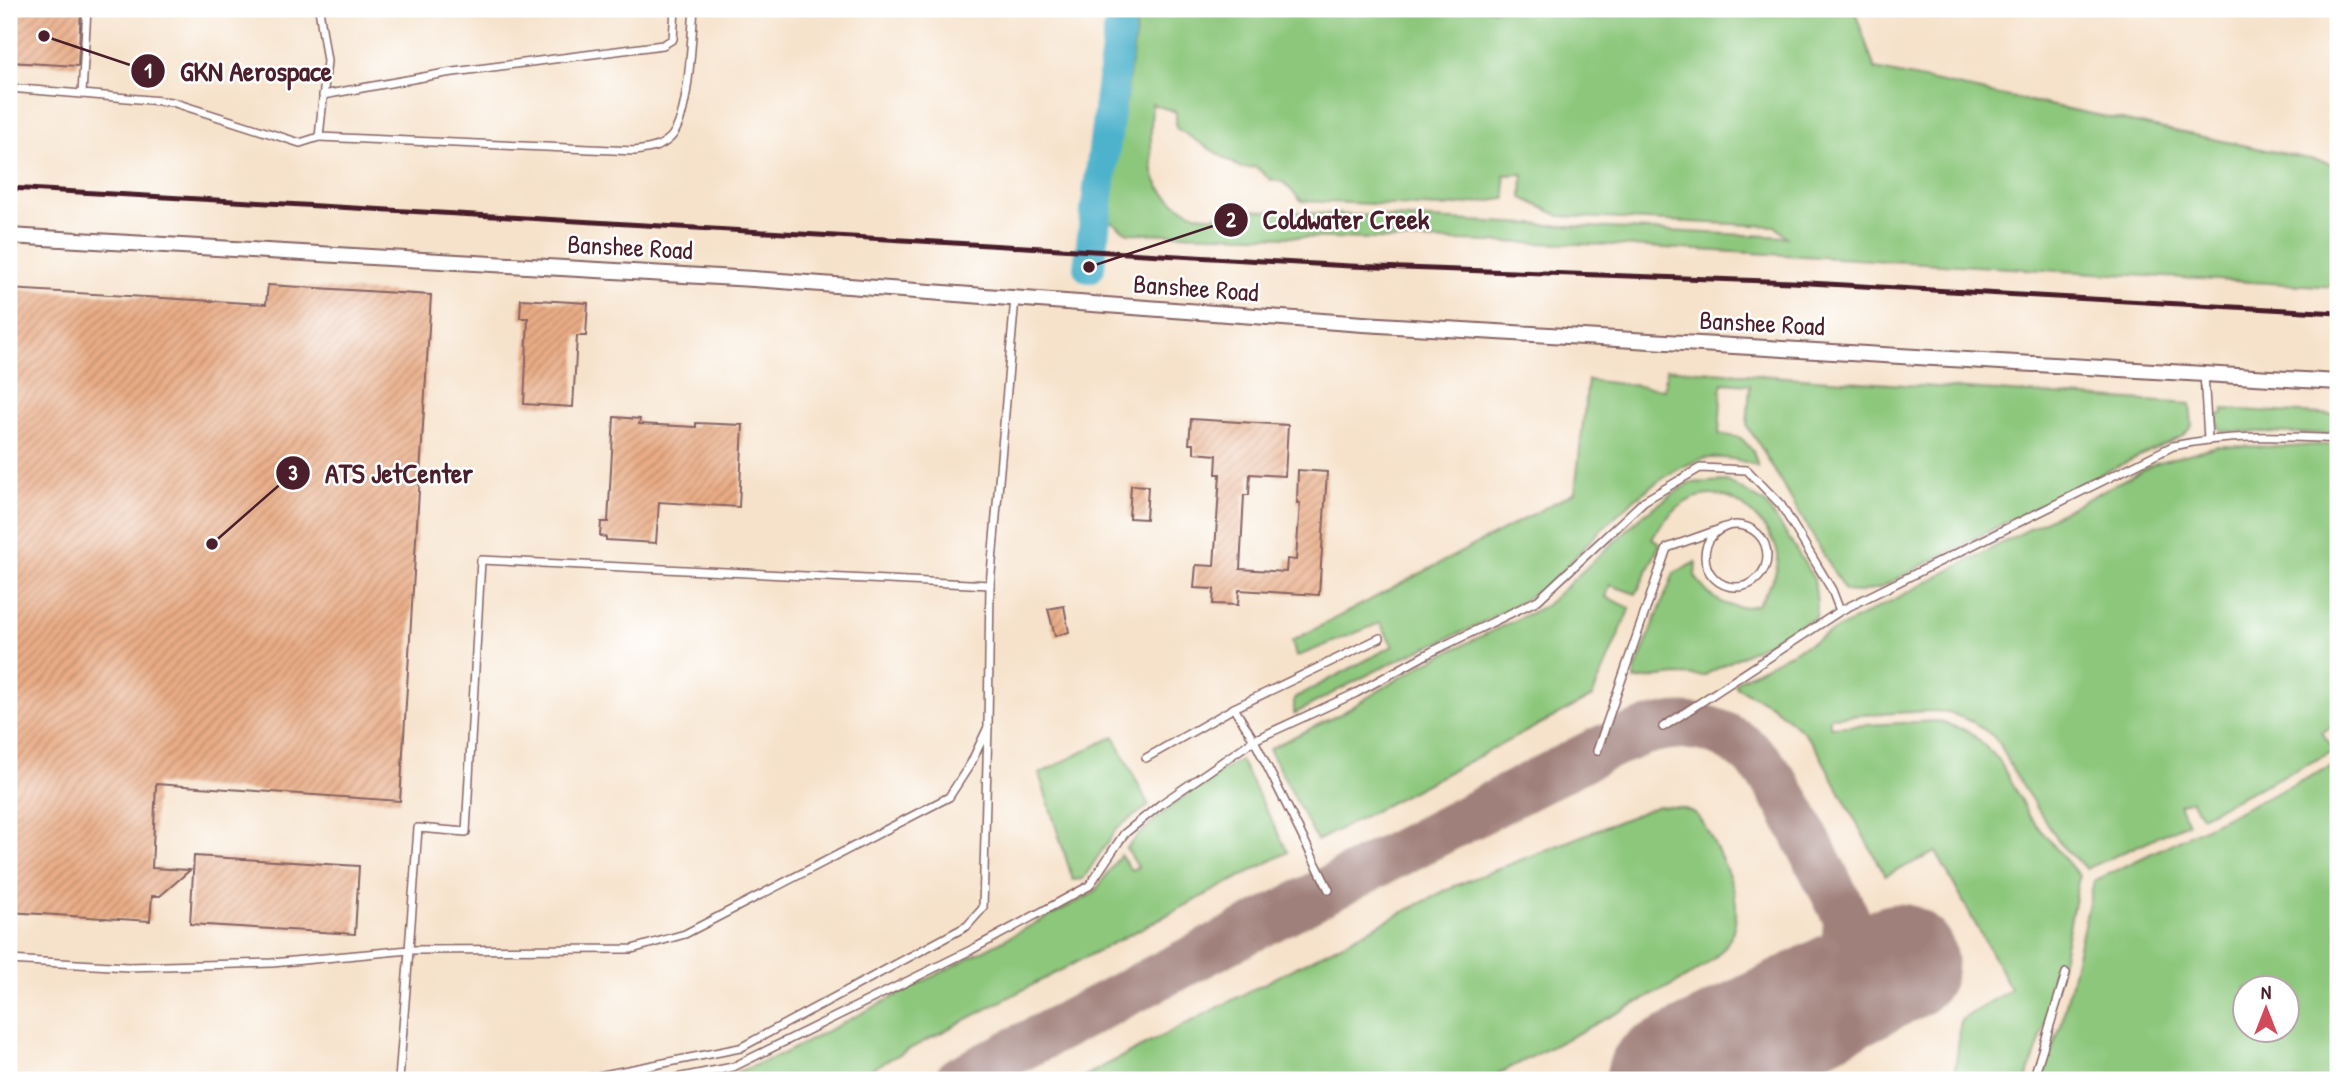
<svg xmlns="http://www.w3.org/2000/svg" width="2347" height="1089" font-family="'Patrick Hand',sans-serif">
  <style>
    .green { fill: #8cc77c; stroke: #6b7354; stroke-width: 2; fill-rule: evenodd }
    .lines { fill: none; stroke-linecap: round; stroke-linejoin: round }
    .river { stroke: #4db2cc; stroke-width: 32 }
    .taxiway { stroke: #a0807a; stroke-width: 47 }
    .runway { stroke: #a0807a; stroke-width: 119 }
    .building { fill: url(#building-hatch) }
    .lane-casing { stroke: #866363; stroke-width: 10 }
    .street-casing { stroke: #866363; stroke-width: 18 }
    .lane { stroke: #fff; stroke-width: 7 }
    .street { stroke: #fff; stroke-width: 14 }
    .rail { stroke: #4a1f2b; stroke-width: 5 }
    .labels { text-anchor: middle; stroke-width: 5; stroke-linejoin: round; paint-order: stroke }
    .street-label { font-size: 26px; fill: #4a1f2b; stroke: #fff }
    .leader { fill: none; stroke: #4a1f2b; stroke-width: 2.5 }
    .callout-dot { fill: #4a1f2b; stroke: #fff; stroke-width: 2.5 }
    .mark-label { font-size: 21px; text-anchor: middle; font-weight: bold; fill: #fff }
    .callout-label { font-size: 28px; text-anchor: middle; font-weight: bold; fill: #4a1f2b; stroke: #fff; stroke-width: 5; stroke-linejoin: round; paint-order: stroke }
  </style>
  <defs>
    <pattern id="building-hatch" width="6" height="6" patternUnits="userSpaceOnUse" patternTransform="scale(1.75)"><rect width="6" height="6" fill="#e9ac85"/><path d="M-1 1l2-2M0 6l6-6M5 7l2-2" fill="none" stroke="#bf8b6d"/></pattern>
  </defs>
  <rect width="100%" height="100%" fill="#fff"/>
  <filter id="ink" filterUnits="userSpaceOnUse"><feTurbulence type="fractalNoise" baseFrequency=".0143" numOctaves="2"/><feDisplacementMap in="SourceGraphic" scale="14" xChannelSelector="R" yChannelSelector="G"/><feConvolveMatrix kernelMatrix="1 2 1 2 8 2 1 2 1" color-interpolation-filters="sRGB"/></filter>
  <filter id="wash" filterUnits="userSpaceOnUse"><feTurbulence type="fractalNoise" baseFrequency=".00686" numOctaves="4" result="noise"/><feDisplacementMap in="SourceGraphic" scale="28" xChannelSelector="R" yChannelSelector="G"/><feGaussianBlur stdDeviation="1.57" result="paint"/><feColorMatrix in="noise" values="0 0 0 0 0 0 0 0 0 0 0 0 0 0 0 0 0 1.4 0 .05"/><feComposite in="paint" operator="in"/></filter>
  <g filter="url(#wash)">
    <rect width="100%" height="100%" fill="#f6e2ca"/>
    <g class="green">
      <path d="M1139 9H1583L1586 19 1657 9H1854L1875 69 2338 165V287L1612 245 1128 233 1108 219ZM1152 104 1176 112V128L1241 168 1256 167 1271 180 1283 182 1302 201 1442 207 1506 199 1504 175 1523 174 1522 198 1560 216 1775 226 1787 237 1230 209C1226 211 1220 215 1215 216 1194 219 1165 200 1156 181 1149 168 1151 120 1152 104Z"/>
      <path d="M1667 369 2190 404 2192 426 2183 436 2090 479 1879 588 1860 592 1845 591 1756 439 1747 427 1750 385 1722 383 1719 434 1741 438 1753 451 1758 467C1741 459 1715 454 1696 461 1658 476 1622 508 1594 537 1574 557 1557 580 1532 595 1504 612 1472 628 1442 641 1434 645 1425 647 1417 651 1375 670 1334 692 1294 714V698L1393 646 1380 623 1296 657 1292 641 1575 492 1588 380 1664 389Z"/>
      <polygon points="2223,409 2338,415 2338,434 2221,431 2215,417 2223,413"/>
      <path d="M2312 445H2338V732L2334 726 2322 732 2334 751 2201 816 2191 800 2179 805 2188 823 2086 869 2061 845 2013 771 2000 744 1993 736 1973 722 1948 712 1928 711 1830 717V727L1936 721 1969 731 1999 760 2029 816 2079 876C2066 947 2052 1012 2026 1080H1954L1961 1020 2011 989 1936 852 1885 876 1819 753 1804 732 1771 705 1736 687 1735 684 1739 680 2156 463 2217 446 2291 447Z"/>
      <path d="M1727 481 1765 503 1792 543 1814 579 1817 604 1816 617 1703 676 1677 675 1634 680 1635 671 1674 573 1696 562 1695 576C1709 600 1730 612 1757 605 1768 591 1779 574 1778 555 1777 545 1767 530 1760 522 1722 477 1679 492 1652 539L1660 544 1636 594 1610 585 1606 597 1630 608 1592 697 1317 841 1269 749 1342 713 1423 664 1545 606 1643 515 1689 483Z"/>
      <polygon points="1114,736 1149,806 1117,828 1083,879 1073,880 1039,774"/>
      <path d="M1240 760 1288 852 850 1080H718L783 1054 1094 893 1120 855 1131 870 1138 867 1126 848C1163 809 1195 787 1240 760Z"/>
      <path d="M2338 763V1080H2041L2061 1026 2094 881ZM2246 988H2288V1030H2246Z"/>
      <path d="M1658 806C1670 807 1685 806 1695 814 1704 822 1710 835 1715 846 1730 875 1745 906 1730 938 1721 956 1703 967 1686 978L1486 1080H1077L1452 887Z"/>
    </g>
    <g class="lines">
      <polyline class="river" points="1089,267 1122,9"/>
      <path class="taxiway" d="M958 1080 1597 751C1625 739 1653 725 1684 726 1752 728 1781 788 1807 840 1820 866 1833 891 1846 917 1848 952 1834 979 1813 1006"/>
      <polyline class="runway" points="1665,1080 1898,963"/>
    </g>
    <g id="blocks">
      <g class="building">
        <polygon points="9,9 81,9 78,66 9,62"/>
        <polygon points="268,285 431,295 400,801 156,784 152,868 190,870 160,896 152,896 150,921 9,912 9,289 266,304"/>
        <polygon points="521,299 588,303 586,336 577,336 573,407 524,404 528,318 520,318"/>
        <polygon points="614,417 640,419 639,424 696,427 696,423 743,425 739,507 659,502 656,543 606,540 606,537 600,536 601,522 608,522"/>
        <polygon points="1191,419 1288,425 1285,476 1250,474 1249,495 1244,495 1240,569 1286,572 1287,559 1296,560 1300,503 1297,503 1298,470 1327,472 1319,595 1239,590 1238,605 1213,604 1214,589 1194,588 1196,565 1214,566 1220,474 1216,474 1217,455 1194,453 1194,444 1189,444"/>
        <polygon points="1131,485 1148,486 1146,519 1129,518"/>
        <polygon points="1064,606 1069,632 1055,636 1048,609"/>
        <polygon points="194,856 359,866 355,934 190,924"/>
      </g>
    </g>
  </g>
  <g filter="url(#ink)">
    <use href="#blocks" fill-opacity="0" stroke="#866363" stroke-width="2"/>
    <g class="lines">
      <g class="lane-casing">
        <g id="lane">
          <polyline points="87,9 82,94 172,102 300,143 319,137"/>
          <path d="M319 9 327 61 319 137 635 151C648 149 660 148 670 138 690 119 691 38 694 9"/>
          <polyline points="9,88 82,94"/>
          <polyline points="323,95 446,73 663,45 673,39 675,9"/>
          <polyline points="2204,374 2208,439"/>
          <circle cx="1736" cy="556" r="31"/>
          <path d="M1663 727 1840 611 2173 446C2228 434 2283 436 2338 439"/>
          <polyline points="1597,751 1667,548 1723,528"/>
          <polyline points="1146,758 1234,708"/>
          <polyline points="1329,890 1254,740 1356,693 1431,652 1538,600 1644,501 1700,468 1747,470 1781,505 1832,590 1840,611"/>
          <polyline points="9,960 128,967 272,963 409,950 418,828 466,832 481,560 990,585 1015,298"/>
          <polyline points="399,1080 409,950 632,949 685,934 949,797 971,763 988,727"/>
          <polyline points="578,1080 740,1048 967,926 983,908 988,727 990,585"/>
          <polyline points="666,1080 733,1067 971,950 1089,886 1124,834 1161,804 1254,740 1234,708 1380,638"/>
          <polyline points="2033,1080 2066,973"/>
        </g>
      </g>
      <g class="street-casing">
        <polyline id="street" points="9,236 753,279 1363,324 2338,382"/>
      </g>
      <use href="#lane" class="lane"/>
      <use href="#street" class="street"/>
      <polyline class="rail" points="9,188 1350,266 1792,282 2338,313"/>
    </g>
  </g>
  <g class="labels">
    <g class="street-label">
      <text transform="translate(630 247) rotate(3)" y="9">Banshee Road</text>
      <text transform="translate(1196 288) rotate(4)" y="9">Banshee Road</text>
      <text transform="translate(1762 323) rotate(3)" y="9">Banshee Road</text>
    </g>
  </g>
  <path class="leader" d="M44 36L148 71M1089 267L1231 220M212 544L293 473"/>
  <g class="callout-dot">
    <circle cx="44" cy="36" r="7"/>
    <circle cx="1089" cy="267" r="7"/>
    <circle cx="212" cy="544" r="7"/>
    <circle cx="148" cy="71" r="18"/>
    <circle cx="1231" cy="220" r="18"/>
    <circle cx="293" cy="473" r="18"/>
  </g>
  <g class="mark-label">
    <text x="148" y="78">1</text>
    <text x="1231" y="227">2</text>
    <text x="293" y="480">3</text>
  </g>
  <g class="callout-label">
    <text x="256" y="81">GKN Aerospace</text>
    <text x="1346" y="229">Coldwater Creek</text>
    <text x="399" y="483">ATS JetCenter</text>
  </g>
  <rect width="2347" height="1089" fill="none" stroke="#fff" stroke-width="35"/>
  <g transform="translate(2266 1009)"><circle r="33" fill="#ffffff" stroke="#b7a5aa" stroke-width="2"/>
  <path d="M0-5L12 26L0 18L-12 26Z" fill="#d1495b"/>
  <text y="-10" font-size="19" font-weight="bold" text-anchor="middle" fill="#4a1f2b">N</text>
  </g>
</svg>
